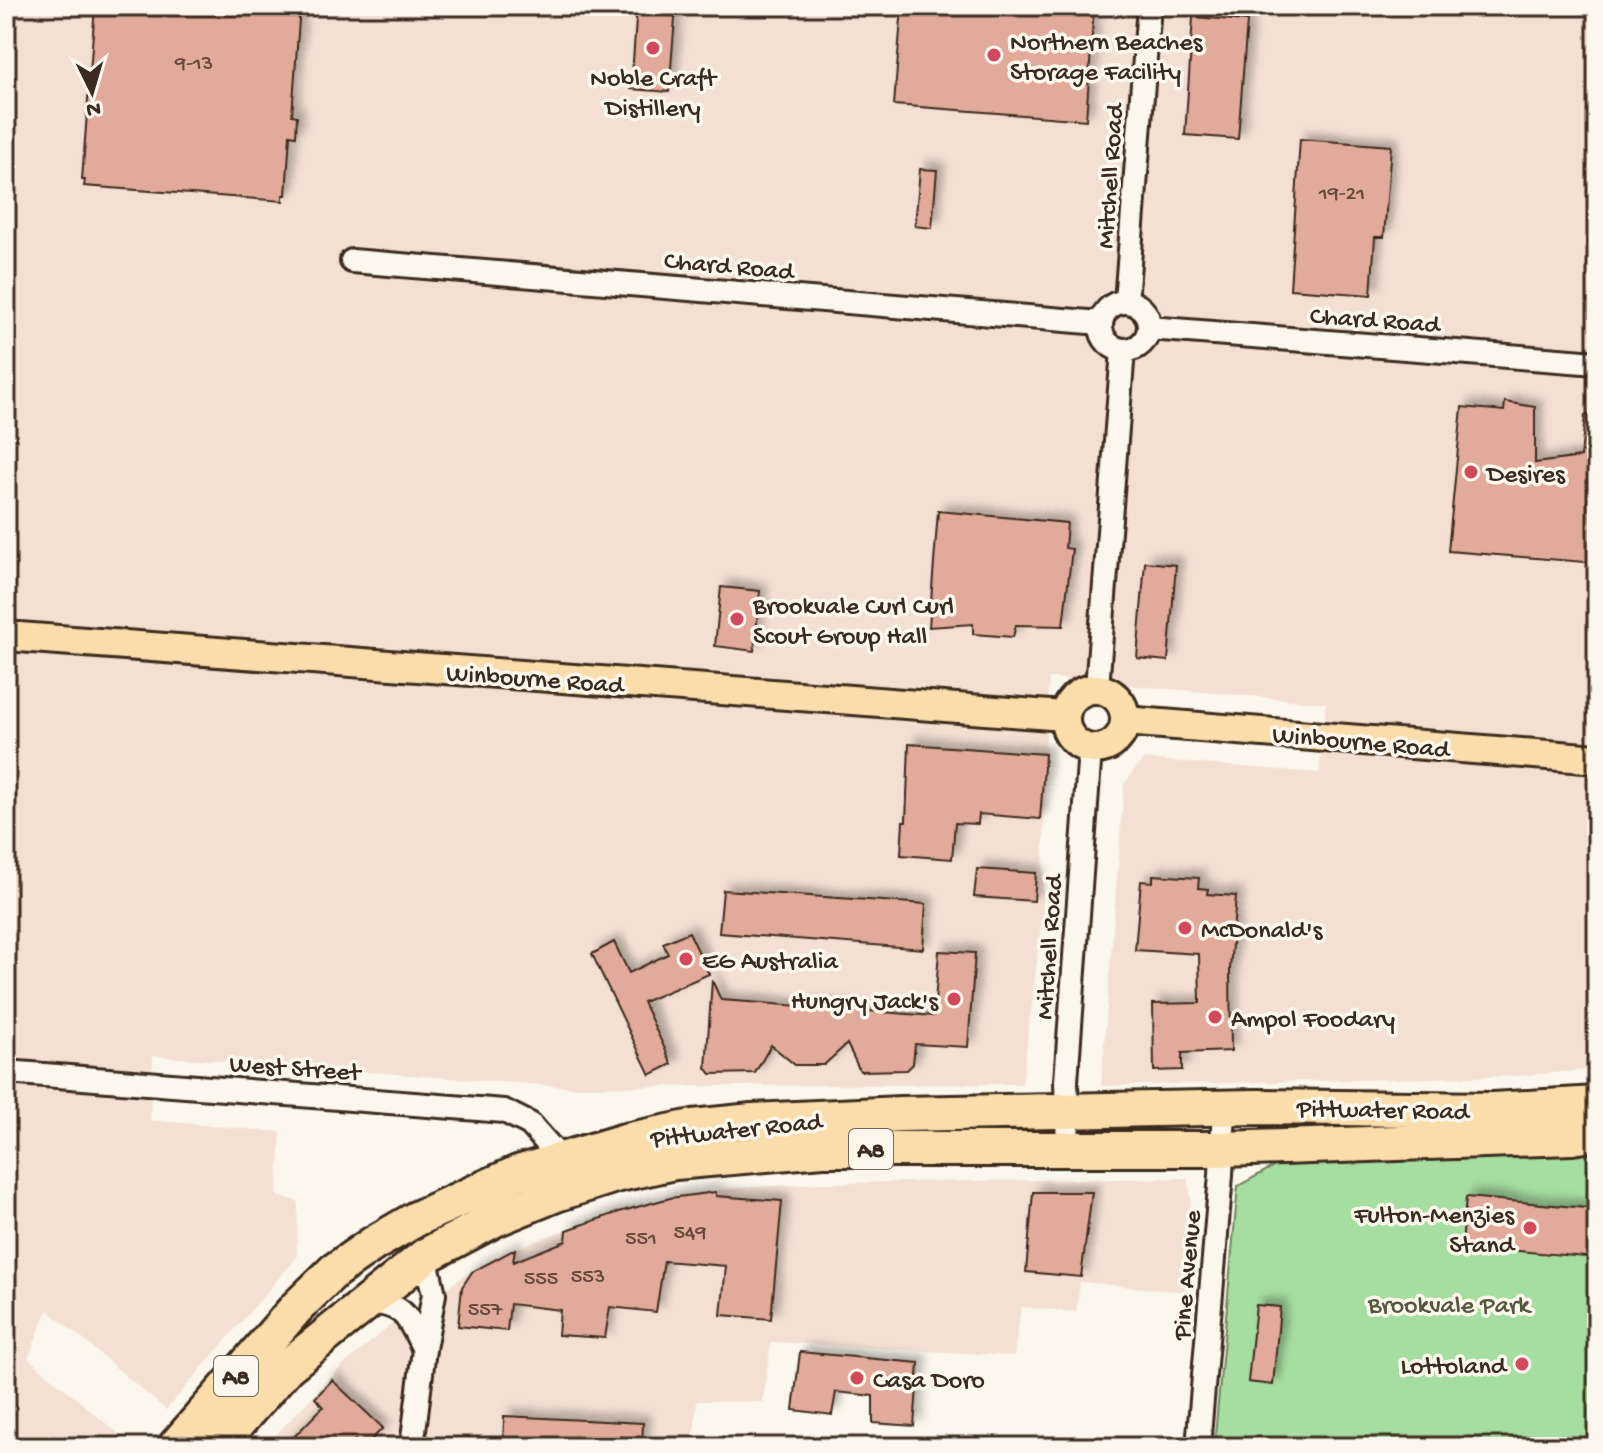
<svg xmlns="http://www.w3.org/2000/svg" width="1603" height="1453" font-family="'Gochi Hand',sans-serif">
  <style>
    .built { fill: #f4e0d3 }
    .green { fill: #a6dda0; stroke: #70845f; stroke-width: 2 }
    .building { fill: #e2aa9a; stroke: #3b2a1e; stroke-width: 2; filter: url(#shadow) }
    .lines { fill: none; stroke-linecap: round; stroke-linejoin: round }
    .minor-casing { stroke: #3b2a1e; stroke-width: 28 }
    .major-casing { stroke: #3b2a1e; stroke-width: 34 }
    .highway-casing { stroke: #3b2a1e; stroke-width: 40 }
    .minor { stroke: #fbf7ec; stroke-width: 22 }
    .major { stroke: #fbddab; stroke-width: 28 }
    .highway { stroke: #fbddab; stroke-width: 34 }
    .poi-dot { fill: #d1495b; stroke: #fbf7ec; stroke-width: 3 }
    .labels { text-anchor: middle; stroke-width: 7; stroke-linejoin: round; paint-order: stroke }
    .number-label { font-size: 22px; fill: #654a3d }
    .shield { fill: #fbf7ec; stroke: #75685c; stroke-width: 2 }
    .shield-label { font-size: 24px; font-weight: bold; fill: #3b2a1e }
    .poi-label { font-size: 26px; fill: #3b2a1e; stroke: #fbf7ec; text-anchor: start }
    .street-label { font-size: 26px; fill: #3b2a1e; stroke: #fbf7ec }
    .park-label { font-size: 26px; fill: #56573e; stroke: #fbf7ec }
  </style>
  <defs>
    <filter id="shadow"><feDropShadow dx="7" dy="-7" stdDeviation="4" flood-color="#0004"/></filter>
  </defs>
  <rect width="100%" height="100%" fill="#fbf7ec"/>
  <filter id="ink" filterUnits="userSpaceOnUse"><feTurbulence type="fractalNoise" baseFrequency=".0125" numOctaves="2"/><feDisplacementMap in="SourceGraphic" scale="16" xChannelSelector="R" yChannelSelector="G"/><feConvolveMatrix kernelMatrix="1 2 1 2 8 2 1 2 1" color-interpolation-filters="sRGB"/></filter>
  <g filter="url(#ink)">
    <g class="built">
      <polygon points="6,6 1597,6 1597,1069 1516,1076 1101,1086 1124,784 1143,759 1319,773 1326,703 1049,678 1045,754 1043,913 1022,1084 568,1087 153,1056 150,1120 281,1132 277,1196 298,1201 297,1257 166,1410 48,1310 28,1358 134,1447 6,1447"/>
      <polygon points="1187,1178 1191,1198 1185,1292 1080,1282 1076,1312 1021,1307 1014,1356 771,1342 763,1402 697,1401 693,1447 264,1447 341,1367 389,1326 473,1270 525,1245 630,1206 726,1189 823,1183"/>
    </g>
    <polygon class="green" points="1597,1151 1597,1447 1214,1447 1238,1186 1278,1164 1498,1158"/>
    <g class="building">
      <polygon points="95,6 300,6 292,115 297,116 296,136 290,135 286,195 283,195 283,201 84,186 85,180 82,180"/>
      <polygon points="637,6 676,6 669,92 631,89"/>
      <polygon points="902,6 1094,6 1086,120 894,105"/>
      <polygon points="1193,17 1247,21 1238,139 1185,135"/>
      <polygon points="1300,139 1391,146 1384,237 1375,237 1371,295 1290,289"/>
      <polygon points="920,169 937,170 932,228 915,226"/>
      <polygon points="1505,402 1535,407 1535,463 1581,457 1585,415 1597,415 1597,563 1448,551 1462,407 1504,411"/>
      <polygon points="938,511 1067,523 1065,548 1072,549 1063,626 1016,625 1013,637 973,634 973,624 929,627"/>
      <polygon points="1145,562 1176,565 1168,661 1137,658"/>
      <polygon points="721,587 760,591 754,651 715,646"/>
      <polygon points="909,744 1045,754 1040,819 979,814 978,824 955,823 952,859 901,855 903,821 906,821"/>
      <polygon points="977,869 1036,873 1034,901 974,897"/>
      <polygon points="1153,875 1199,878 1198,888 1208,889 1207,894 1236,896 1230,969 1231,1051 1182,1053 1182,1070 1154,1071 1153,1004 1200,1003 1199,954 1135,950 1141,881 1153,882"/>
      <polygon points="723,890 926,904 923,949 719,933"/>
      <polygon points="689,932 709,974 643,1002 672,1064 650,1075 592,954 614,942 629,973 668,954 663,943"/>
      <polygon points="939,951 975,953 968,1047 915,1044 913,1064 907,1070 860,1071 847,1044 824,1065 795,1065 771,1045 755,1073 711,1074 706,1068 712,980 721,1000 934,1016"/>
      <polygon points="716,1192 716,1196 782,1201 771,1319 721,1315 726,1266 664,1261 656,1312 610,1307 605,1338 558,1335 560,1310 510,1304 507,1331 458,1326 462,1287 472,1272 515,1249 513,1262 566,1241 567,1230 619,1212 670,1198"/>
      <polygon points="1033,1192 1092,1192 1081,1277 1026,1272"/>
      <polygon points="1466,1197 1597,1209 1597,1258 1462,1246"/>
      <polygon points="1256,1305 1280,1307 1273,1385 1248,1382"/>
      <polygon points="800,1352 919,1363 914,1426 873,1423 873,1396 836,1392 832,1415 793,1410"/>
      <polygon points="332,1380 383,1428 364,1447 355,1440 349,1447 284,1447 323,1407 315,1398"/>
      <polygon points="504,1416 643,1423 642,1447 503,1447"/>
    </g>
    <g class="lines">
      <g class="minor-casing">
        <g id="minor">
          <polyline points="352,261 1101,323"/>
          <polyline points="1126,302 1149,6"/>
          <circle cx="1125" cy="326" r="24"/>
          <polyline points="1149,328 1597,363"/>
          <polyline points="1097,688 1123,350"/>
          <polyline points="6,1072 504,1111 530,1124 561,1159"/>
          <polyline points="1068,1148 1066,1081 1090,749"/>
          <path d="M368 1301C408 1307 406 1315 424 1349"/>
          <polyline points="412,1447 424,1349 434,1294 425,1256"/>
          <polyline points="1198,1447 1221,1175 1224,1108"/>
        </g>
      </g>
      <g class="major-casing">
        <g id="major">
          <polyline points="6,636 1064,716"/>
          <circle cx="1095" cy="719" r="30"/>
          <polyline points="1125,721 1597,759"/>
        </g>
      </g>
      <g class="highway-casing">
        <g id="highway">
          <polyline points="175,1447 298,1306 334,1271 373,1244 416,1219 518,1173 625,1141 693,1127 752,1121 901,1114 1256,1107 1492,1110 1597,1104"/>
          <polyline points="216,1447 287,1367 425,1256 495,1219 556,1194 615,1175 675,1162 823,1149 1223,1149 1572,1137 1597,1133"/>
        </g>
      </g>
      <use href="#minor" class="minor"/>
      <use href="#major" class="major"/>
      <use href="#highway" class="highway"/>
    </g>
  </g>
  <g class="poi-dot">
    <circle cx="653" cy="48" r="8"/>
    <circle cx="994" cy="55" r="8"/>
    <circle cx="1471" cy="472" r="8"/>
    <circle cx="737" cy="619" r="8"/>
    <circle cx="1185" cy="928" r="8"/>
    <circle cx="686" cy="959" r="8"/>
    <circle cx="954" cy="999" r="8"/>
    <circle cx="1215" cy="1017" r="8"/>
    <circle cx="1530" cy="1228" r="8"/>
    <circle cx="1522" cy="1364" r="8"/>
    <circle cx="857" cy="1378" r="8"/>
  </g>
  <g class="labels">
    <g class="number-label">
      <text x="194" y="69">9-13</text>
      <text x="1342" y="199">19-21</text>
      <text x="690" y="1238">549</text>
      <text x="641" y="1244">551</text>
      <text x="588" y="1282">553</text>
      <text x="541" y="1284">555</text>
      <text x="485" y="1315">557</text>
    </g>
    <g class="shield">
      <rect x="849" y="1129" width="44" height="40" rx="6"/>
      <rect x="214" y="1356" width="44" height="40" rx="6"/>
    </g>
    <g class="shield-label">
      <text x="871" y="1157">A8</text>
      <text x="236" y="1384">A8</text>
    </g>
    <g class="poi-label">
      <text x="1010" y="49">Northern Beaches<tspan x="1010" dy="30">Storage Facility</tspan></text>
      <text x="653" y="85" text-anchor="middle">Noble Craft<tspan x="653" dy="30">Distillery</tspan></text>
      <text x="1487" y="481">Desires</text>
      <text x="753" y="613">Brookvale Curl Curl<tspan x="753" dy="30">Scout Group Hall</tspan></text>
      <text x="1201" y="937">McDonald's</text>
      <text x="702" y="968">EG Australia</text>
      <text x="938" y="1008" text-anchor="end">Hungry Jack's</text>
      <text x="1231" y="1026">Ampol Foodary</text>
      <text x="1514" y="1222" text-anchor="end">Fulton-Menzies<tspan x="1514" dy="30">Stand</tspan></text>
      <text x="1506" y="1373" text-anchor="end">Lottoland</text>
      <text x="873" y="1387">Casa Doro</text>
    </g>
    <g class="street-label">
      <text transform="translate(1108 176) rotate(-86)" y="9">Mitchell Road</text>
      <text transform="translate(729 264) rotate(5)" y="9">Chard Road</text>
      <text transform="translate(1375 318) rotate(4)" y="9">Chard Road</text>
      <text transform="translate(535 677) rotate(4)" y="9">Winbourne Road</text>
      <text transform="translate(1361 740) rotate(5)" y="9">Winbourne Road</text>
      <text transform="translate(1047 947) rotate(-86)" y="9">Mitchell Road</text>
      <text transform="translate(295 1066) rotate(4)" y="9">West Street</text>
      <text transform="translate(1383 1108) rotate(1)" y="9">Pittwater Road</text>
      <text transform="translate(736 1128) rotate(-6)" y="9">Pittwater Road</text>
      <text transform="translate(1185 1275) rotate(-85)" y="9">Pine Avenue</text>
    </g>
    <g class="park-label">
      <text x="1449" y="1312">Brookvale Park</text>
    </g>
  </g>
  <rect width="1603" height="1453" fill="none" stroke="#fbf7ec" stroke-width="32"/>
  <rect x="16" y="16" width="1571" height="1421" fill="none" stroke="#3b2a1e" stroke-width="3" filter="url(#ink)"/>
  <g transform="translate(92 92) rotate(175)" stroke="#fbf7ec" stroke-width="6" paint-order="stroke">
  <path d="M0-6L14 30L0 20L-14 30Z" fill="#3b2a1e"/>
  <text y="-12" font-size="22" font-weight="bold" text-anchor="middle" fill="#3b2a1e">N</text>
  </g>
</svg>
